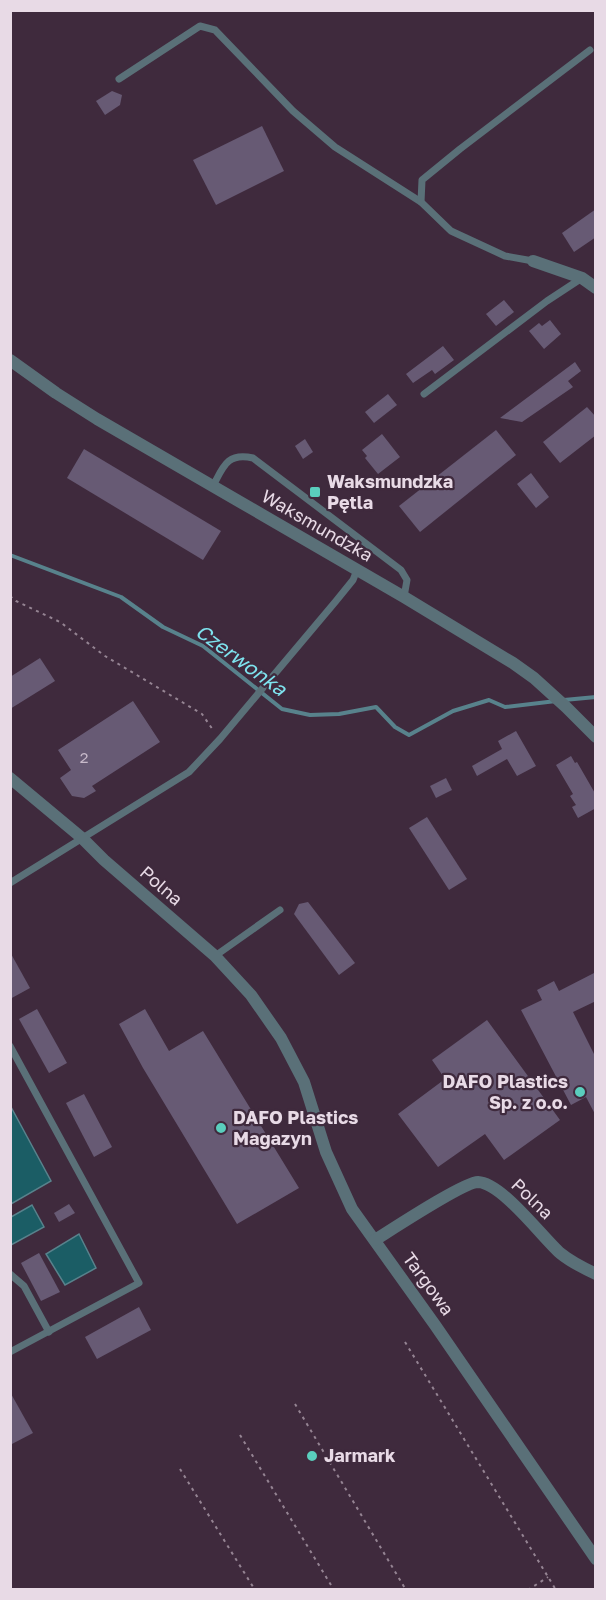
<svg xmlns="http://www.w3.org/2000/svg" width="606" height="1600" font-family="'Golos Text',sans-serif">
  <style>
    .water { fill: #1b5d65; stroke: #58828c; stroke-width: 1.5 }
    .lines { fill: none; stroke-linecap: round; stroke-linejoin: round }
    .stream { stroke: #58828c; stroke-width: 4 }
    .building { fill: #675a74 }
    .path { stroke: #958493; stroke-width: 2; stroke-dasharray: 3 4.5; stroke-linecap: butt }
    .lane { stroke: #5a7078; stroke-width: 7 }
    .street { stroke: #5a7078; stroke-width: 12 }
    .poi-dot { fill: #5acebd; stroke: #3f2a3d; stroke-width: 2 }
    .labels { text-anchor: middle; stroke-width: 4.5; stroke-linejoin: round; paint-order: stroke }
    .number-label { font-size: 15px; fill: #c8baca }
    .poi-label { font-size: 18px; font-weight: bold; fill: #e8dae6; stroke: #3f2a3d; text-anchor: start }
    .street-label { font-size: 18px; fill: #e8dae6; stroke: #3f2a3d }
    .water-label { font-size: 20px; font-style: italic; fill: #7ee3ee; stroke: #3f2a3d }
  </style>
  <rect width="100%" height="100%" fill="#3f2a3d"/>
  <g class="water">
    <polygon points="11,1107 51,1181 11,1204 10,1204"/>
    <polygon points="32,1205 44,1227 11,1245 11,1217"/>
    <polygon points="79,1234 96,1268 65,1285 46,1254"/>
  </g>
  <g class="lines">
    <g class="stream">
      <polyline points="10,555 121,597 163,627 203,646 282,709 310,715 339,714 376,707 395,727 409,735 453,711 489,700 505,707 556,701"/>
      <polyline points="564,700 596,697"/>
    </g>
  </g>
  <g class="building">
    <polygon points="112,91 122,95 120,105 105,115 96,101"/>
    <polygon points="262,126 284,171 216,205 193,160"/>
    <polygon points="596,209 596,237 574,252 562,233"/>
    <polygon points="504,300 514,312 496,326 486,314"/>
    <polygon points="550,320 561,334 544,349 529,331 539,323 542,326"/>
    <polygon points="443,346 454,360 435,374 432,370 413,383 406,374"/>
    <polygon points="575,362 581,371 568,381 573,387 522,422 500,418"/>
    <polygon points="388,394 397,405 374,423 365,412"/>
    <polygon points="587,407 596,417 596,435 560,463 543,442"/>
    <polygon points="496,430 516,455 420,532 399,506"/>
    <polygon points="382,434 400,457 378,474 365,458 367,456 362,450"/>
    <polygon points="305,439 313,452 303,459 295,446"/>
    <polygon points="84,449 221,531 203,560 67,478"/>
    <polygon points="531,473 549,497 536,508 517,484"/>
    <polygon points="40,658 55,681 10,709 10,677"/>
    <polygon points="133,701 160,742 92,786 96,791 84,798 72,796 60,778 71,770 58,750"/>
    <polygon points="516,731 536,766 517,776 507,759 477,776 472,766 502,749 498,741"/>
    <polygon points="571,756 575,763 577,762 596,795 596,808 578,818 572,807 576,805 570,796 573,794 556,765"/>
    <polygon points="446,778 452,790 436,798 430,786"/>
    <polygon points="427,817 467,879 449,890 409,828"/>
    <polygon points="308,902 355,963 339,975 294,914 299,904"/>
    <polygon points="10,952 30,988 10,999"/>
    <polygon points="596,972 596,1001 573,1012 596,1058 596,1116 586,1097 571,1105 521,1010 542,1000 537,990 554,981 559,991"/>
    <polygon points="37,1009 67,1063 49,1073 19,1019"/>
    <polygon points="145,1009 169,1051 203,1031 299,1188 237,1224 143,1068 119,1024"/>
    <polygon points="487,1020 560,1120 504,1160 485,1134 438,1167 398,1114 445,1079 432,1060"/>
    <polygon points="84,1094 112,1147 94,1157 66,1103"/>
    <polygon points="69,1204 75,1213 59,1222 54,1213"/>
    <polygon points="39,1253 60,1292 41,1301 21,1263"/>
    <polygon points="139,1307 151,1330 97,1359 85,1337"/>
    <polygon points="10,1392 33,1433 10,1445"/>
  </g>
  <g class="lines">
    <g class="path">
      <polyline points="10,596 16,601 60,622 105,656 202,714 213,730"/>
      <polyline points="405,1342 556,1590"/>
      <polyline points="295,1404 406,1590"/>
      <polyline points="240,1435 334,1590"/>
      <polyline points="180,1469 255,1590"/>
      <polyline points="528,1590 548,1577"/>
    </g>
    <g class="lane">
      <polyline points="119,79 200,26 215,30 293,111 335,147 421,202"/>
      <polyline points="533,261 505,256 451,231 421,202 422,180 460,149 590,50"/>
      <polyline points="424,394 547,301 582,278"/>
      <path d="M213 486C223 467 227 452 253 458L401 570 407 580 404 597"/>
      <polyline points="10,883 189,772 220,739 336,601 353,580 357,570"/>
      <polyline points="215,956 280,910"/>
      <polyline points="10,1046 139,1283 10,1352"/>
      <polyline points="10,1274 24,1286 49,1332"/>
    </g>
    <g class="street">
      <polyline points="533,261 582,278 596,288"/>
      <polyline points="10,360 56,393 97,419 404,597 513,663 534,678 566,707 596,737"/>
      <polyline points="10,778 82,838 104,860 215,956 251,995 281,1038 304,1082 326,1152 352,1209 435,1325 596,1559"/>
      <path d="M375 1240C391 1230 464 1182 478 1182 502 1183 542 1237 560 1253 571 1262 583 1268 596 1274"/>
    </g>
  </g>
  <g class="poi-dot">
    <rect x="309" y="486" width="12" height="12" rx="3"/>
    <circle cx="580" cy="1092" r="6"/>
    <circle cx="221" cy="1128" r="6"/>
    <circle cx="312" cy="1456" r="6"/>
  </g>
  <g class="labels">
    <g class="number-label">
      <text x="84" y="763">2</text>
    </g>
    <g class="poi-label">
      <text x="327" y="488">Waksmundzka<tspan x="327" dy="21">Pętla</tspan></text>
      <text x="568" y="1088" text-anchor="end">DAFO Plastics<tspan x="568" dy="21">Sp. z o.o.</tspan></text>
      <text x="233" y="1124">DAFO Plastics<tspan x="233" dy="21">Magazyn</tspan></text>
      <text x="324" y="1462">Jarmark</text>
    </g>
    <g class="street-label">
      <text transform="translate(317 526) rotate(30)" y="6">Waksmundzka</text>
      <text transform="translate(161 886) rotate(41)" y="6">Polna</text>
      <text transform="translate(532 1199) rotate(44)" y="6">Polna</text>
      <text transform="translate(428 1284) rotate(54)" y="6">Targowa</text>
    </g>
    <g class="water-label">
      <text transform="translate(241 660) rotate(36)" y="7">Czerwonka</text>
    </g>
  </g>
  <rect width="606" height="1600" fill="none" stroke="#e8dae6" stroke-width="24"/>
</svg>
